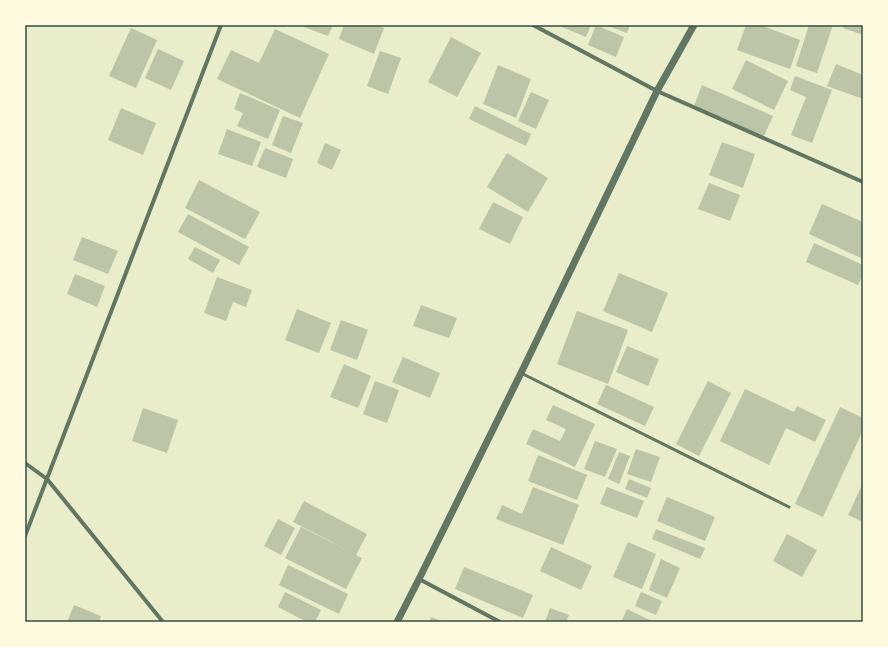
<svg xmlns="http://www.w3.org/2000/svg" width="888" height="647" font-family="'Nunito Sans',sans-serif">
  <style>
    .building { fill: #bcc5a7 }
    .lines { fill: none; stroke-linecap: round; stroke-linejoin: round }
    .service { stroke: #617663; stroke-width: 3 }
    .minor { stroke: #617663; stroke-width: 4 }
    .tertiary { stroke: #617663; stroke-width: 7 }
    .neatline { fill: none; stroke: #344e41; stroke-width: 1.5 }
  </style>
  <rect width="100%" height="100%" fill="#e9edc9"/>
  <g class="building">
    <polygon points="299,25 333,25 328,36"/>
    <polygon points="344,25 376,25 384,28 374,54 339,39"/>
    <polygon points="562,25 591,25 586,37 562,27"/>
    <polygon points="596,25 624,37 616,57 588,45"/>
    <polygon points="606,25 630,25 627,33"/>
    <polygon points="746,25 760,25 800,40 790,69 737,50"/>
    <polygon points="809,25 833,25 817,73 796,66"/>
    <polygon points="844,25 863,25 863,35 843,28"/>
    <polygon points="131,28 157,40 136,88 109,76"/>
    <polygon points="275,29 329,54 300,118 217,79 231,50 259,63"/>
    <polygon points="451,37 481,53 457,97 428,82"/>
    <polygon points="158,49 184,61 171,90 145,78"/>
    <polygon points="380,51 401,58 388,94 367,86"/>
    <polygon points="746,60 788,81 774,110 732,89"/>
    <polygon points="836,64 863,75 863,99 827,86"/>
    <polygon points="498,65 531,79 516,118 483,104"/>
    <polygon points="795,76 832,90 812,143 791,135 806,97 790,90"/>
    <polygon points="702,85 773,116 764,136 694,106"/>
    <polygon points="531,92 549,100 536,129 518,121"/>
    <polygon points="240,93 280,110 268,139 237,126 243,113 234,109"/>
    <polygon points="475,106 531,134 526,146 469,119"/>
    <polygon points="121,108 156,123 143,155 108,140"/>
    <polygon points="283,116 303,123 291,153 272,145"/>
    <polygon points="227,129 261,142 252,166 218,154"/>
    <polygon points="722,142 755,154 743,188 709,175"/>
    <polygon points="325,143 341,150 332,170 317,163"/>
    <polygon points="265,148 293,159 286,178 257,167"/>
    <polygon points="507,153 548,178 528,212 487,187"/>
    <polygon points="199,180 260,212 245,239 185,208"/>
    <polygon points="709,183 740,195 730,221 698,209"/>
    <polygon points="493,202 523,217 510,244 479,229"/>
    <polygon points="822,204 863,222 863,259 809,234"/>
    <polygon points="188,214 249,247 239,265 178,232"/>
    <polygon points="82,237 118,251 108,274 73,260"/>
    <polygon points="814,243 863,265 863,274 858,285 806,262"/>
    <polygon points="195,247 220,260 213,273 188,259"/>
    <polygon points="619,273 668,293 652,332 603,311"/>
    <polygon points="75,274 105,286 97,307 67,294"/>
    <polygon points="217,277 252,290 246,307 233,302 226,321 204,313"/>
    <polygon points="421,305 457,318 449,338 413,326"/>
    <polygon points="297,309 331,323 319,353 285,340"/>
    <polygon points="577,311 628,330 608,384 557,364"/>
    <polygon points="341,320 368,330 357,360 330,350"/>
    <polygon points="627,346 659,359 648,386 616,372"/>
    <polygon points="403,357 440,373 430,398 392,382"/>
    <polygon points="344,364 371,376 358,408 330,397"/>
    <polygon points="375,381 399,390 387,423 363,414"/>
    <polygon points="708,381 731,393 699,456 676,444"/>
    <polygon points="606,385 654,407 645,426 597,404"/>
    <polygon points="745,389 794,412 797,406 826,420 815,442 786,428 769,465 720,441"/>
    <polygon points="553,405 595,424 575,467 526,444 533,429 560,441 566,429 546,420"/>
    <polygon points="840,407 863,418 863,430 823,517 795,504"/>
    <polygon points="143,408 178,420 167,453 132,441"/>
    <polygon points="595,441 617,449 605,477 584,469"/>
    <polygon points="636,449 660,457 651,482 627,474"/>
    <polygon points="619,452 630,456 619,484 608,479"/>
    <polygon points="538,455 587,475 577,500 528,481"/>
    <polygon points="629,479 651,488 647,498 625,489"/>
    <polygon points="862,485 863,486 863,522 848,515"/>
    <polygon points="533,487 579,505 563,545 496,519 502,505 522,514"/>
    <polygon points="607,487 644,501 637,518 600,504"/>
    <polygon points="667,497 715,517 705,541 657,521"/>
    <polygon points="304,501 367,534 356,555 362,558 346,589 285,558 301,527 355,554 293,522"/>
    <polygon points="278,519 295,528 281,555 264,546"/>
    <polygon points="656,529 705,548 700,559 652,539"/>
    <polygon points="787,534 817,550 802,577 773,561"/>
    <polygon points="628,542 656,554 642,589 613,577"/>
    <polygon points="551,547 592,566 581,590 540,571"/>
    <polygon points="661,559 680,568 667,598 649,590"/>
    <polygon points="288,565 348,594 339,614 279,585"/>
    <polygon points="464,567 533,595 523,618 455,589"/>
    <polygon points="285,592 321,610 315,622 307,622 278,607"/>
    <polygon points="641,592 662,601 656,615 635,606"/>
    <polygon points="74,605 101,616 99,622 67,622"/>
    <polygon points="550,608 569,615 566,622 545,622"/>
    <polygon points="627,609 654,622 621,622"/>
    <polygon points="431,617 445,622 429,622"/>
  </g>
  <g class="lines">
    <polyline class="service" points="521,373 789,507"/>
    <g class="minor">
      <polyline points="533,25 657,91 863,182"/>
      <polyline points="25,463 47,479 163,622"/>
      <polyline points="25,536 221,25"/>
      <polyline points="419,579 500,622"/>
    </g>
    <polyline class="tertiary" points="397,622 419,579 521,373 657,91 694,25"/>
  </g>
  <rect width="888" height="647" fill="none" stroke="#fefae0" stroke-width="52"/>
  <rect x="26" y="26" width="836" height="595" class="neatline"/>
</svg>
